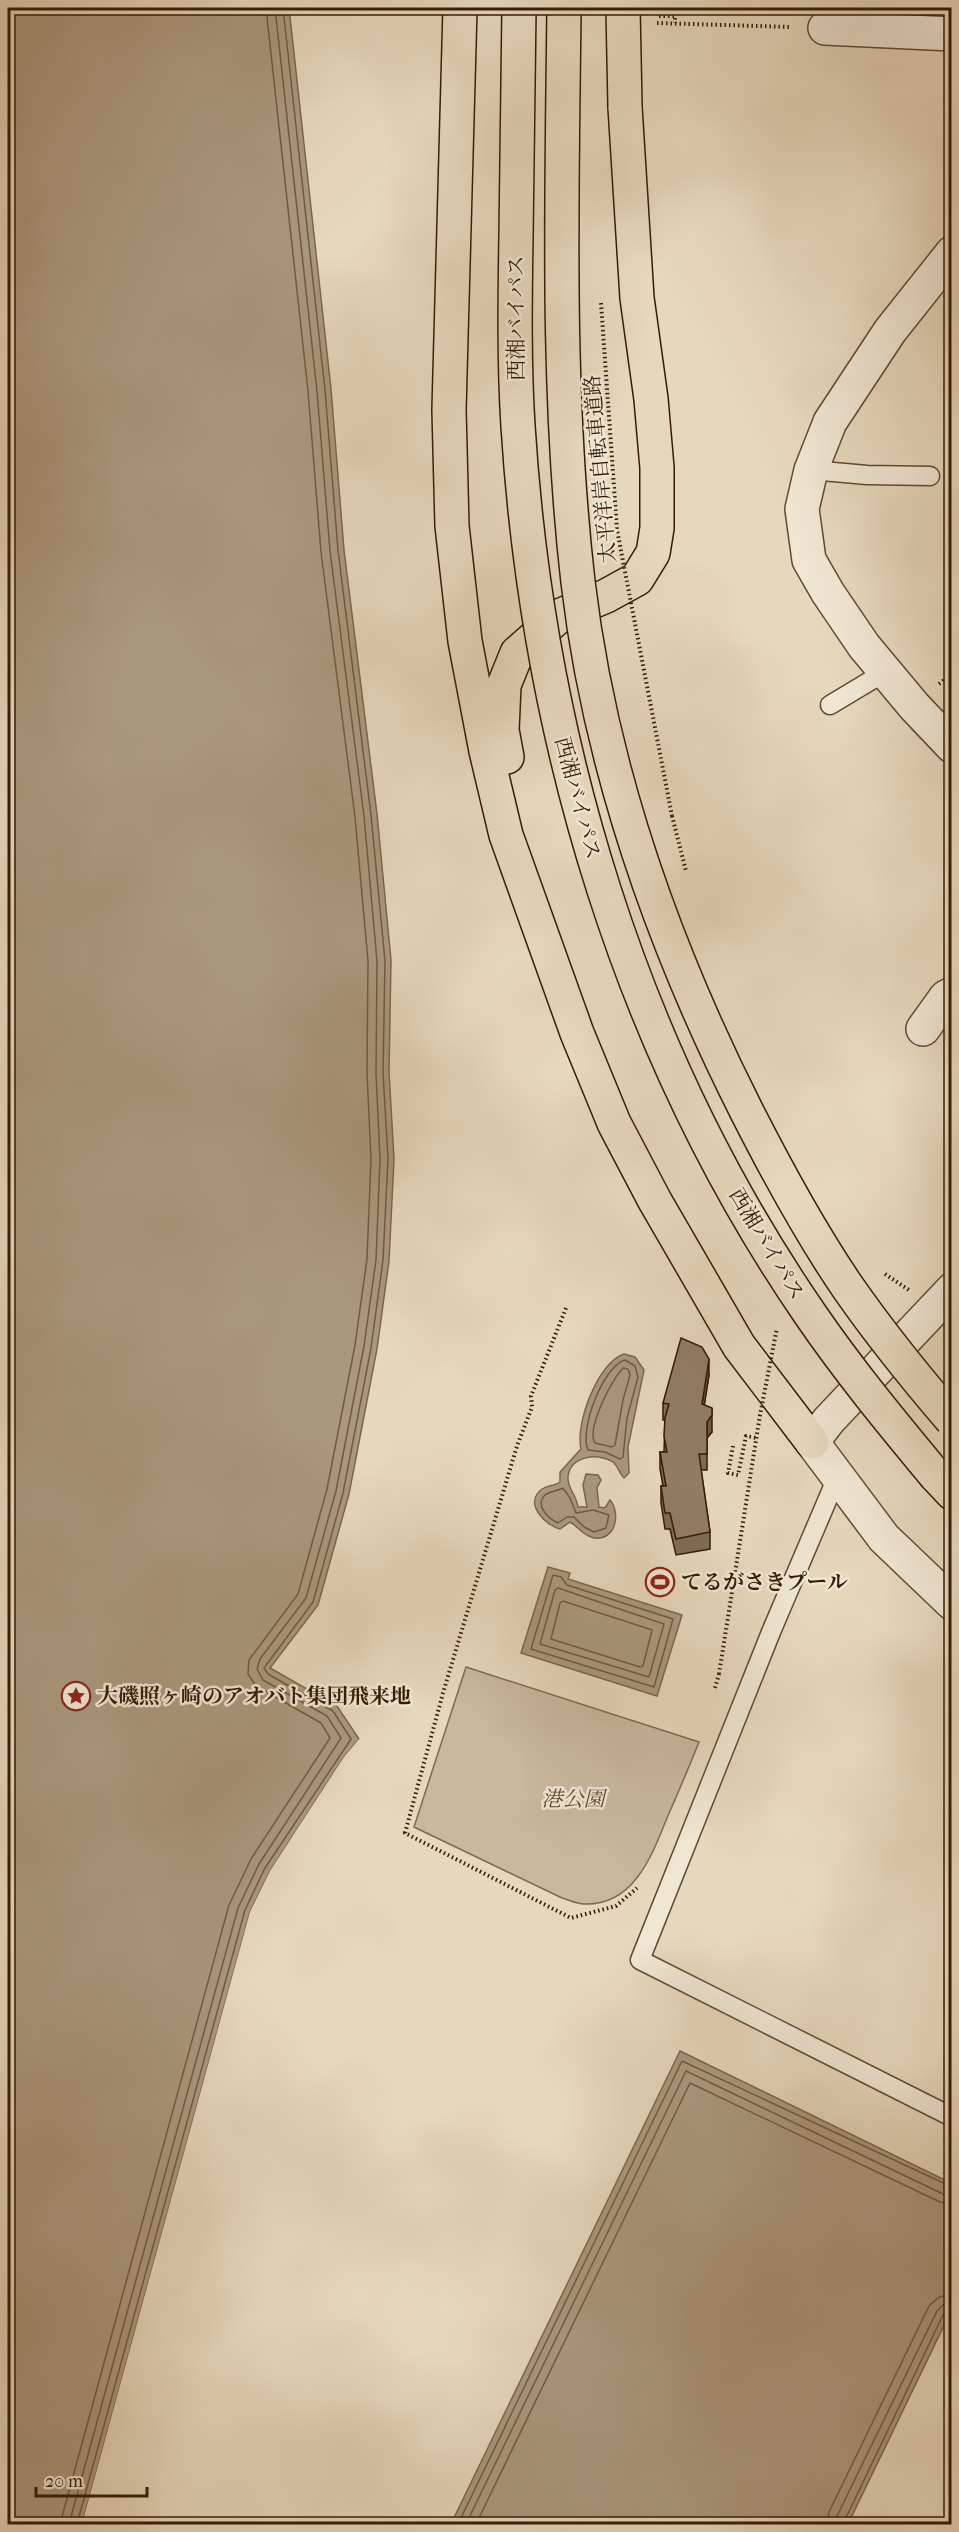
<svg xmlns="http://www.w3.org/2000/svg" width="959" height="2532" font-family="'IM FELL French Canon','Noto Serif JP',serif">
  <style>
    .green { fill: #c8b89d; stroke: #7e6a50; stroke-width: 1.5 }
    .water { fill: #aa987d; stroke: #7b664c; stroke-width: 1.5 }
    .pier { fill: #e6d8bc }
    .lines { fill: none; stroke-linecap: round; stroke-linejoin: round }
    .shore { stroke: #705a40; stroke-width: 1.5 }
    .service-casing { stroke: #614a31; stroke-width: 21 }
    .minor-casing { stroke: #614a31; stroke-width: 36 }
    .tertiary-casing { stroke: #614a31; stroke-width: 36 }
    .motorway-casing { stroke: #351b03; stroke-width: 36 }
    .path { stroke: #351b03; stroke-width: 4; stroke-dasharray: 1.5 3; stroke-linecap: butt }
    .service { stroke: #efe6d3; stroke-width: 18 }
    .minor { stroke: #efe6d3; stroke-width: 33 }
    .tertiary { stroke: #efe6d3; stroke-width: 33 }
    .motorway { stroke: #e6d8bc; stroke-width: 33 }
    .motorway-bridge-casing { stroke: #351b03; stroke-width: 36; stroke-linecap: butt }
    .path-bridge { stroke: #351b03; stroke-width: 4; stroke-dasharray: 1.5 3; stroke-linecap: butt }
    .motorway-bridge { stroke: #e6d8bc; stroke-width: 33 }
    .wall { fill: #7d6c55; stroke: #351b03; stroke-width: 1.5 }
    .shaded-wall { fill: #665845; stroke: #351b03; stroke-width: 1.5 }
    .building { fill: #917d63; stroke: #351b03; stroke-width: 1.5 }
    .labels { text-anchor: middle; stroke-width: 5; stroke-linejoin: round; paint-order: stroke }
    .street-label { font-size: 21px; fill: #351b03; stroke: #efe6d3 }
    .poi-label { font-size: 21px; font-weight: bold; fill: #351b03; stroke: #efe6d3; text-anchor: start }
    .park-label { font-size: 21px; font-style: italic; fill: #614a31; stroke: #efe6d3 }
  </style>
  <rect width="100%" height="100%" fill="#e6d8bc"/>
  <filter id="stains"><feTurbulence type="fractalNoise" baseFrequency=".00333" numOctaves="4"/><feColorMatrix values="0 0 0 0 .2 0 0 0 0 .09 0 0 0 0 .02 0 0 0 .5 -.17"/></filter>
  <radialGradient id="worn" r=".72"><stop offset=".6" stop-color="#630" stop-opacity="0"/><stop offset="1" stop-color="#630" stop-opacity=".3"/></radialGradient>
  <path class="green" d="M466 1667 699 1742C689 1767 678 1793 667 1818 652 1855 634 1906 584 1904 577 1904 569 1900 562 1898L414 1827Z"/>
  <g class="water">
    <polygon points="8,8 289,8 331,389 344,550 377,814 391,960 389,1072 394,1159 389,1261 377,1349 349,1494 318,1605 270,1668 337,1706 359,1739 344,1757 270,1871 250,1912 82,2524 8,2524"/>
    <path d="M624 1354 635 1357 644 1370 628 1447 629 1473 624 1478C619 1473 618 1466 613 1462 598 1452 570 1456 568 1477 567 1488 577 1496 578 1507H587L583 1485 586 1474 598 1475 601 1480 597 1488 599 1507 605 1508 610 1500C621 1513 616 1541 594 1538 583 1536 579 1527 570 1522L560 1529C545 1525 523 1503 542 1489 548 1485 555 1486 560 1482V1472L581 1449C575 1424 598 1362 624 1354Z"/>
    <polygon points="548,1567 570,1573 568,1579 682,1615 657,1696 521,1653"/>
    <polygon points="680,2051 951,2183 951,2311 848,2524 451,2524"/>
  </g>
  <polygon class="pier" points="359,1739 362,1739 347,1758 273,1873 253,1913 85,2524 82,2524 250,1912 270,1871 344,1757"/>
  <g class="lines">
    <g class="shore">
      <path d="M625 1360 635 1366 638 1377 627 1418 623 1457 620 1459 605 1452 588 1450C579 1430 603 1366 625 1360Z"/>
      <path d="M623 1368 628 1369 630 1375 623 1400 615 1445 612 1447 595 1443C586 1429 612 1379 623 1368Z"/>
      <path d="M563 1488 570 1498 576 1513 593 1510 609 1515 606 1528 594 1532 584 1527 574 1517H567L558 1523C549 1519 535 1506 544 1496 548 1491 558 1491 563 1488Z"/>
      <polygon points="553,1575 561,1577 567,1585 673,1619 654,1687 531,1649"/>
      <polygon points="558,1588 664,1624 649,1677 540,1644 555,1590"/>
      <polygon points="563,1601 652,1630 643,1666 640,1667 551,1639 560,1603"/>
      <polyline points="60,2524 229,1905 251,1859 330,1738 321,1723 256,1686 248,1674 249,1660 298,1594 327,1489 355,1345 367,1259 371,1159 367,1073 368,961 355,817 321,552 308,391 266,8"/>
      <polyline points="69,2524 238,1908 259,1864 341,1738 327,1716 263,1680 257,1669 260,1659 306,1598 336,1491 364,1346 376,1260 380,1159 376,1073 377,961 364,816 330,551 317,391 275,8"/>
      <polyline points="77,2524 245,1910 265,1868 351,1739 333,1711 268,1674 264,1668 313,1602 343,1493 371,1348 383,1260 388,1159 383,1072 385,961 371,815 338,550 325,390 283,8"/>
      <polyline points="458,2524 682,2061 952,2187"/>
      <polyline points="466,2524 686,2071 943,2194 952,2195"/>
      <polyline points="476,2524 690,2083 940,2202 952,2204"/>
      <polyline points="827,2524 829,2512 929,2306 939,2297 952,2294"/>
      <polyline points="836,2524 837,2516 937,2311 943,2305 952,2303"/>
      <polyline points="843,2524 943,2315 952,2311"/>
    </g>
    <g class="service-casing">
      <g id="service">
        <polyline points="811,470 867,475 930,476"/>
        <polyline points="830,705 885,672"/>
        <polyline points="838,1475 771,1632 640,1960 952,2117"/>
      </g>
    </g>
    <g class="minor-casing">
      <g id="minor">
        <polyline points="825,28 952,34"/>
        <polyline points="952,253 890,331 830,422 811,470 802,509 809,560 828,593 864,646 914,706 952,746"/>
        <polyline points="923,1029 946,997 952,994"/>
      </g>
    </g>
    <g class="tertiary-casing">
      <polyline id="tertiary" points="952,1290 829,1420 812,1442 884,1538 952,1603"/>
    </g>
    <g class="motorway-casing">
      <g id="motorway">
        <polyline points="460,8 449,410 452,526 465,641 486,751 506,835 577,1033 614,1123 655,1201 739,1346 812,1442"/>
        <polyline points="507,757 502,730 504,685 517,653 559,616 606,596 637,579 653,553 657,528 657,468 651,399 637,298 625,107"/>
        <polyline points="936,1476 952,1493"/>
      </g>
    </g>
    <g class="path">
      <polyline points="659,16 675,16 675,23"/>
      <polyline points="657,23 791,27"/>
      <polyline points="939,684 952,674"/>
      <polyline points="672,816 686,871"/>
      <polyline points="566,1308 531,1396 532,1407 517,1446 443,1693 405,1833 571,1918 616,1906 637,1888"/>
      <polyline points="733,1446 728,1473 738,1475 746,1436 757,1438"/>
      <polyline points="715,1688 719,1674"/>
    </g>
    <use href="#service" class="service"/>
    <use href="#minor" class="minor"/>
    <use href="#tertiary" class="tertiary"/>
    <use href="#motorway" class="motorway"/>
    <g class="motorway-bridge-casing">
      <g id="motorway-bridge">
        <path d="M519 8C518 84 517 160 516 236 515 299 514 363 518 426 538 741 630 1052 810 1314 849 1371 892 1423 936 1476"/>
        <path d="M564 8C562 199 556 391 578 582 600 768 663 946 747 1112 778 1173 811 1234 849 1289 881 1335 916 1378 952 1420"/>
        <polyline points="623,8 625,107"/>
      </g>
    </g>
    <g class="path-bridge">
      <polyline points="601,303 617,530 672,816"/>
      <polyline points="885,1274 909,1290"/>
      <polyline points="719,1674 760,1415 777,1328"/>
    </g>
    <use href="#motorway-bridge" class="motorway-bridge"/>
  </g>
  <polygon class="wall" points="709,1375 704,1405 712,1432 707,1438 707,1470 701,1470 710,1532 710,1549 676,1555 670,1529 665,1529 661,1503 661,1486 663,1486 660,1469 660,1452 664,1452 665,1420 663,1420 663,1403"/>
  <g class="shaded-wall">
    <polygon points="709,1359 709,1375 702,1420 702,1404"/>
    <polygon points="712,1408 712,1432 707,1438 707,1422"/>
  </g>
  <polygon class="building" points="681,1338 702,1347 709,1359 702,1404 712,1408 712,1415 707,1422 707,1454 699,1454 710,1532 676,1539 670,1513 665,1513 661,1486 666,1486 660,1452 667,1452 664,1436 665,1418 669,1404 663,1403"/>
  <defs>
    <g id="stadium-ring" transform="scale(1.5)"><circle r="9.5" fill="#efe6d3" stroke="#8f2418" stroke-width="1.5"/><path d="M0-5a6.5 5 0 1 0 0 10a6.5 5 0 1 0 0-10ZM-3.5-1.8h7v3.6h-7Z" fill="#8f2418"/></g>
    <g id="sight-ring" transform="scale(1.5)"><circle r="9.5" fill="#efe6d3" stroke="#8f2418" stroke-width="1.5"/><path d="M0-6L1.8-2.2L6-1.7L2.9 1.2L3.7 5.4L0 3.3L-3.7 5.4L-2.9 1.2L-6-1.7L-1.8-2.2Z" fill="#8f2418"/></g>
  </defs>
  <g fill-rule="evenodd">
    <use href="#stadium-ring" x="660" y="1582"/>
    <use href="#sight-ring" x="76" y="1696"/>
  </g>
  <g class="labels">
    <g class="street-label">
      <text transform="translate(516 318) rotate(-90)" y="7">西湘バイパス</text>
      <text transform="translate(600 469) rotate(-95)" y="7">太平洋岸自転車道路</text>
      <text transform="translate(578 798) rotate(75)" y="7">西湘バイパス</text>
      <text transform="translate(767 1244) rotate(59)" y="7">西湘バイパス</text>
    </g>
    <g class="poi-label">
      <text x="681" y="1589">てるがさきプール</text>
      <text x="97" y="1703">大磯照ヶ崎のアオバト集団飛来地</text>
    </g>
    <g class="park-label">
      <text x="573" y="1806">港公園</text>
    </g>
  </g>
  <rect width="959" height="2532" fill="none" stroke="#e6d8bc" stroke-width="30"/>
  <rect x="9" y="9" width="941" height="2514" fill="none" stroke="#351b03" stroke-width="3"/>
  <rect x="15" y="15" width="929" height="2502" fill="none" stroke="#351b03" stroke-width="1.5"/>
  <path d="M36 2487v9h111v-9" fill="none" stroke="#351b03" stroke-width="3"/>
  <text x="45" y="2487" font-size="18" fill="#351b03" stroke="#efe6d3" stroke-width="4.5" paint-order="stroke">20 m</text>
  <rect width="100%" height="100%" filter="url(#stains)"/>
  <rect width="100%" height="100%" fill="url(#worn)"/>
</svg>
